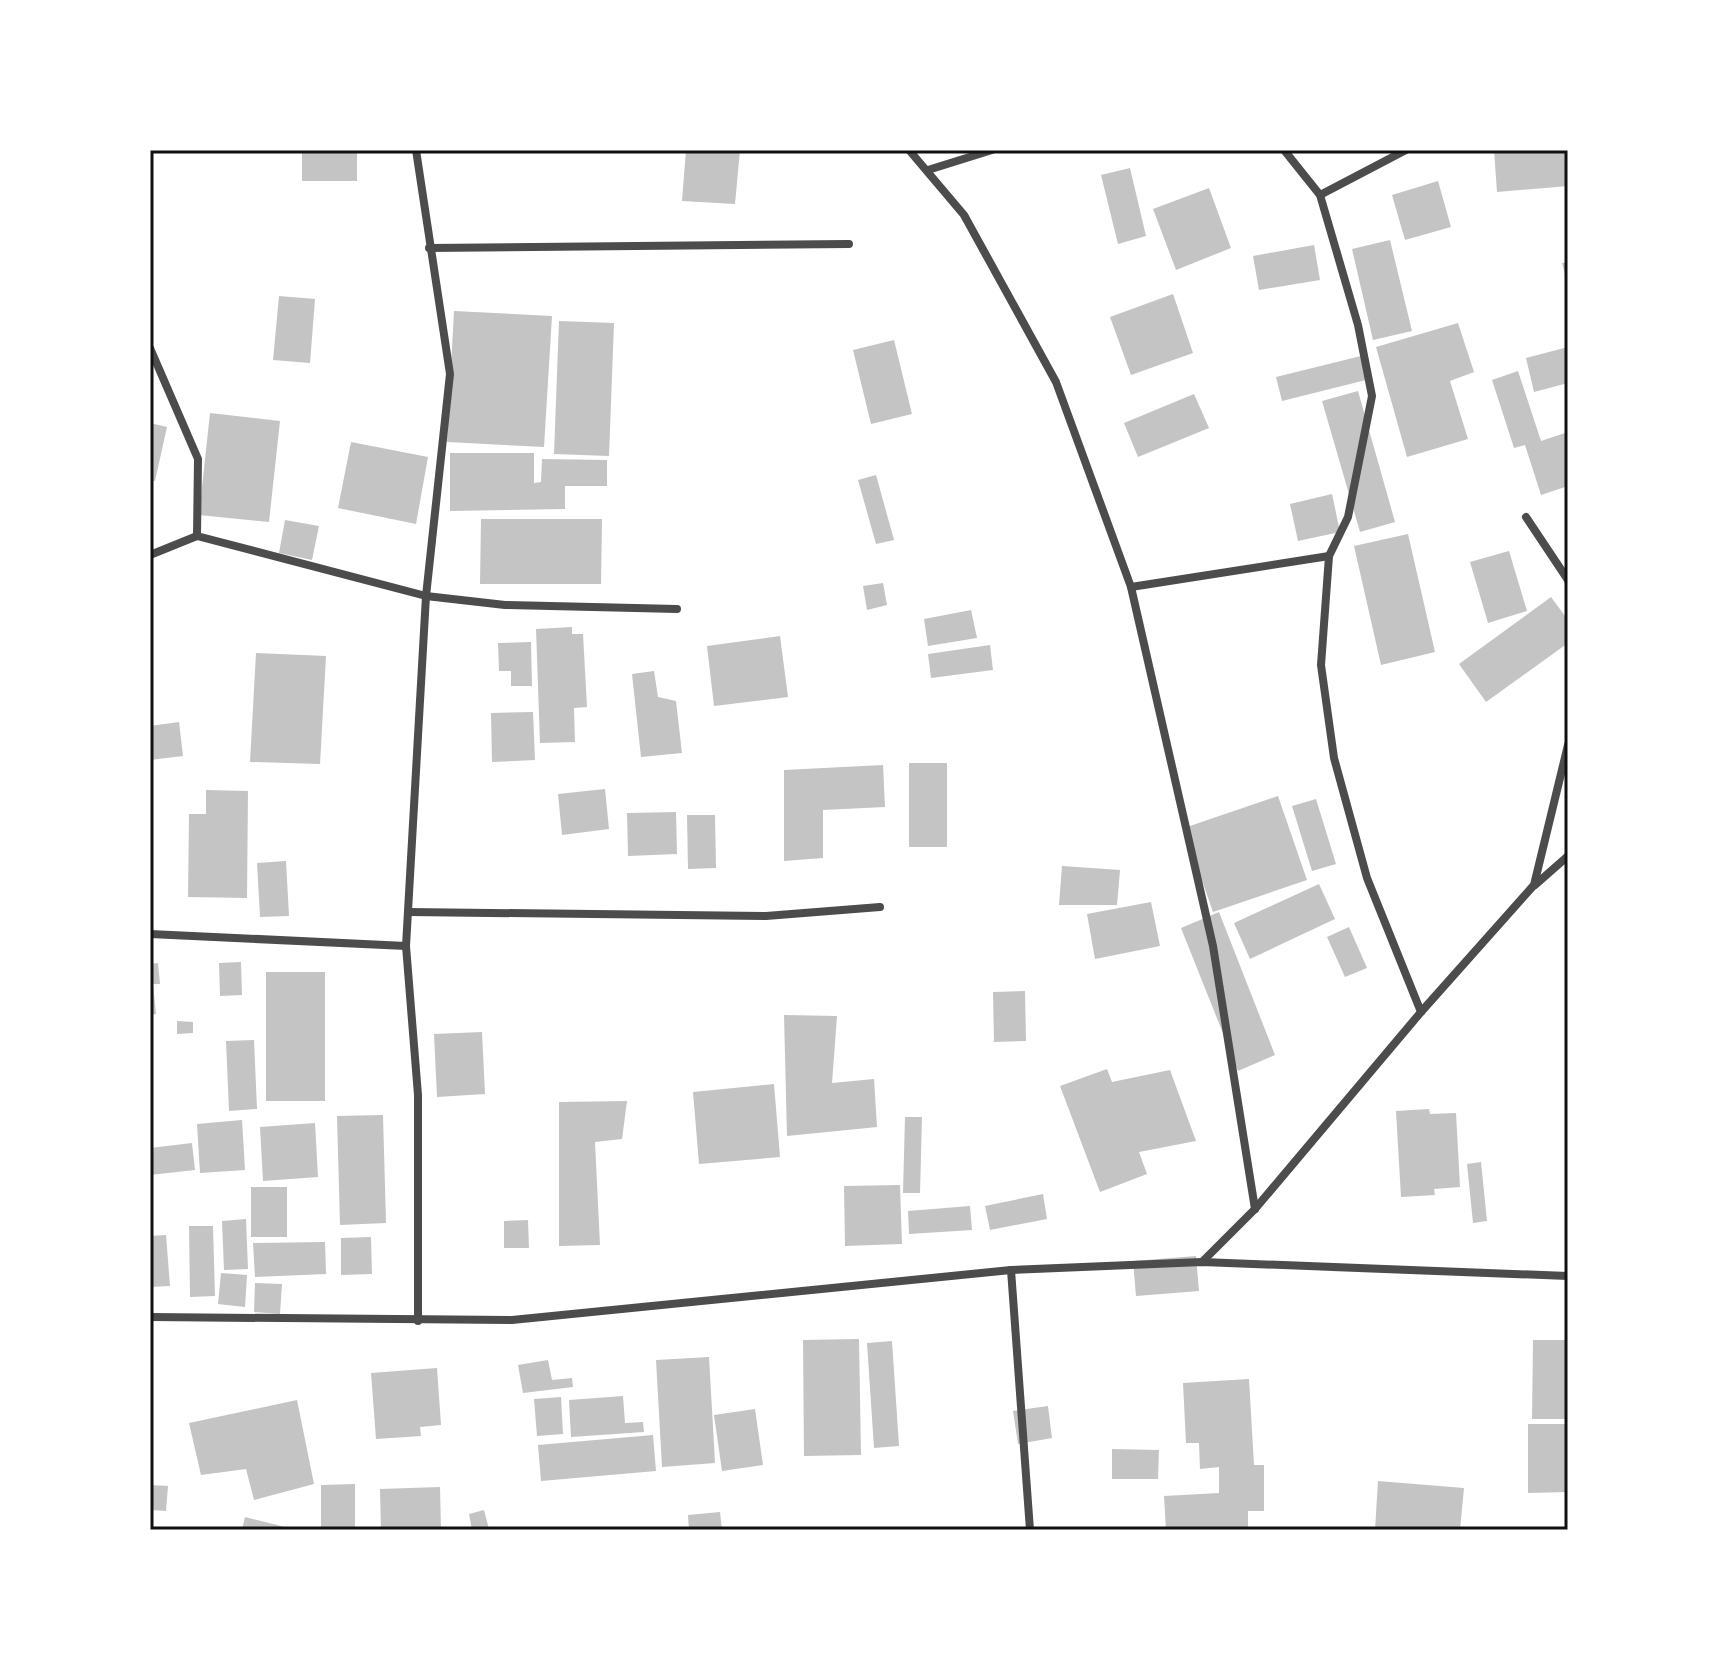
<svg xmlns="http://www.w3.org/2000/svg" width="1718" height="1680" font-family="'Golos Text',sans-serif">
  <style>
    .building { fill: #c4c4c4 }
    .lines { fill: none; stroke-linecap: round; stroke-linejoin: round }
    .minor { stroke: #4c4c4c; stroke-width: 8 }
    .neatline { fill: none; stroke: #111; stroke-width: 3 }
  </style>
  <rect width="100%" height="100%" fill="#fff"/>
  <g class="building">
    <rect x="302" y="150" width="55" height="31"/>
    <polygon points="686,150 740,150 735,204 682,201"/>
    <polygon points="1494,150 1568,150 1568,186 1497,192"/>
    <polygon points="1130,168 1146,236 1118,244 1101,175"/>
    <polygon points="1438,181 1451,227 1405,240 1392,195"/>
    <polygon points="1209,188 1231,248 1176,270 1153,209"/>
    <polygon points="1390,240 1412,331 1373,340 1352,249"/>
    <polygon points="1314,245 1320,280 1259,290 1253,256"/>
    <polygon points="1568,262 1568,282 1567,282 1562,263"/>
    <polygon points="1173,294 1193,353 1131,375 1110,317"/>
    <polygon points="279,296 315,299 310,363 273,360"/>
    <polygon points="454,311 552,316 544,447 447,442"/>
    <polygon points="559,321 614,323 609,456 554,454"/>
    <polygon points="1458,323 1474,372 1450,381 1468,439 1407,457 1376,347"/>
    <polygon points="894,340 912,414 871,424 853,350"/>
    <polygon points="1568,347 1568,383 1534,392 1526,358"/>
    <polygon points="1361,356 1366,380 1282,401 1276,377"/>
    <polygon points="1518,371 1541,441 1568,432 1568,486 1541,495 1525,445 1514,448 1492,380"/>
    <polygon points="1358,391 1395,522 1360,532 1322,401"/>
    <polygon points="1194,394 1209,428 1138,457 1124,423"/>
    <polygon points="210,413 280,421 269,522 199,515"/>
    <polygon points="150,423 167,427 155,481 150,480"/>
    <polygon points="351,442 428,457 416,524 338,508"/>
    <polygon points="450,453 534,453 534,483 541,482 542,459 607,460 607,486 565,486 565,509 450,511"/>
    <polygon points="876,475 894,540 876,544 858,480"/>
    <polygon points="1332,494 1340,532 1298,541 1290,504"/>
    <polygon points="481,519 602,519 601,584 480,584"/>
    <polygon points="285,520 319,526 312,560 279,553"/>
    <polygon points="1408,534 1435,652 1381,665 1354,546"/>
    <polygon points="1509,551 1527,611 1488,623 1470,562"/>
    <polygon points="883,583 887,605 867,610 863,586"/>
    <polygon points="1551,597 1568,620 1568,643 1486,702 1459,664"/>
    <polygon points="971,610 977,638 928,646 924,619"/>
    <polygon points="572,627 572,634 583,634 587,707 574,708 575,742 540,743 536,629"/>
    <polygon points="780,636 788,697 714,706 707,646"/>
    <polygon points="531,642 532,686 511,686 511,671 499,671 498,643"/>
    <polygon points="990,645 993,670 931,678 928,654"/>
    <polygon points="256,653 326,656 320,764 250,762"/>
    <polygon points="654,671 658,697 676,701 682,753 641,757 632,674"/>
    <polygon points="533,712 535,760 492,762 491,713"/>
    <polygon points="179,722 183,756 150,760 150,726"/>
    <rect x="909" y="763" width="38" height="84"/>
    <polygon points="883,765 885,807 823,810 823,858 784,861 784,770"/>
    <polygon points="605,789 609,829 562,835 558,794"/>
    <polygon points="206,790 248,791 247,898 188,897 189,814 206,814"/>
    <polygon points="1278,796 1307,880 1213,912 1184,828"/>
    <polygon points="1316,799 1336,864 1312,871 1292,806"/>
    <polygon points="676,812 677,854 628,856 627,813"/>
    <polygon points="687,815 715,815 716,868 688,869"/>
    <polygon points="286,861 289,916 260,917 257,863"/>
    <polygon points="1062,866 1120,870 1117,905 1059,905"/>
    <polygon points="1319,884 1335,919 1250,959 1234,923"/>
    <polygon points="1151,902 1160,946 1095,959 1087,914"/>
    <polygon points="1219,912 1275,1055 1238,1071 1181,928"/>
    <polygon points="1349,927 1367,968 1345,977 1327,937"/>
    <polygon points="241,962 242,995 220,996 219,963"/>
    <polygon points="158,963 160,984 153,984 156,1014 150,1015 150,964"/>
    <rect x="266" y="972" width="59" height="129"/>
    <polygon points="1025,991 1026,1041 994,1042 993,992"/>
    <polygon points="784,1015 837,1016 832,1083 874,1079 877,1127 787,1136"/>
    <polygon points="177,1021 193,1022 193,1033 177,1034"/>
    <polygon points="482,1032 485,1094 437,1097 434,1034"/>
    <polygon points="254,1040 257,1109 229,1111 226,1041"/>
    <polygon points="1107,1069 1112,1082 1170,1070 1196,1141 1139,1152 1147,1174 1100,1192 1060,1086"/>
    <polygon points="774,1084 780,1157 699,1164 693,1092"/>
    <polygon points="627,1101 622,1139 595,1142 600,1245 559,1246 559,1102"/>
    <polygon points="1429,1109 1430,1114 1456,1113 1460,1187 1434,1189 1435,1195 1401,1197 1396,1111"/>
    <polygon points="383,1115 386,1223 340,1225 337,1116"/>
    <polygon points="905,1117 922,1117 920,1193 903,1193"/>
    <polygon points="242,1120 245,1170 200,1173 197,1124"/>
    <polygon points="315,1123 318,1177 263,1181 260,1127"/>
    <polygon points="192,1143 195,1170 150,1175 150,1148"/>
    <polygon points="1481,1162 1487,1221 1473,1223 1467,1164"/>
    <polygon points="900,1185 902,1244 845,1246 844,1186"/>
    <rect x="251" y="1187" width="36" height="50"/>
    <polygon points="1043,1194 1047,1219 990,1230 985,1206"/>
    <polygon points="970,1206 972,1230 909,1234 908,1211"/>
    <polygon points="246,1219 248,1269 224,1270 222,1221"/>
    <polygon points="528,1220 529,1248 504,1248 504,1221"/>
    <polygon points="189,1226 213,1226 215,1296 190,1297"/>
    <polygon points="166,1235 170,1286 150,1287 150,1236"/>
    <polygon points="371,1237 372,1274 341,1275 341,1238"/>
    <polygon points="325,1242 326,1274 255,1277 253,1243"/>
    <polygon points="1196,1256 1199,1291 1136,1296 1133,1261"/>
    <polygon points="221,1273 247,1275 245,1307 218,1304"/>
    <polygon points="255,1283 282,1284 280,1314 254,1312"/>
    <polygon points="859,1339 861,1455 804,1456 803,1340"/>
    <polygon points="1533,1340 1568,1340 1568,1419 1532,1419"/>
    <polygon points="892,1341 899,1446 874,1448 867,1343"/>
    <polygon points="709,1357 715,1463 662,1467 656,1360"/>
    <polygon points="548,1360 552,1380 572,1378 573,1387 523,1393 518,1365"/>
    <polygon points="437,1368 441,1425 420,1427 421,1436 376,1439 371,1373"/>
    <polygon points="1249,1379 1254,1465 1264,1465 1264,1511 1248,1511 1248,1530 1166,1530 1164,1496 1219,1493 1219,1467 1200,1469 1199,1443 1186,1443 1183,1383"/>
    <polygon points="623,1396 625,1423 643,1422 644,1432 571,1437 569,1400"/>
    <polygon points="561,1397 563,1434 537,1436 534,1399"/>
    <polygon points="297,1400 314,1484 254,1500 246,1469 201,1475 189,1423"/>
    <polygon points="1048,1406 1052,1438 1018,1444 1013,1411"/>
    <polygon points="755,1409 763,1465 722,1471 714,1415"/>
    <polygon points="1528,1424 1568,1424 1568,1492 1528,1493"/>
    <polygon points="653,1435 656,1471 541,1481 538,1445"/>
    <polygon points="1112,1449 1159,1450 1158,1479 1112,1479"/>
    <polygon points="1378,1481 1464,1488 1460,1530 1375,1530"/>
    <polygon points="355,1484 355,1530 321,1530 321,1485"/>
    <polygon points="150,1485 168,1486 166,1511 150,1510"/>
    <polygon points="440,1487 441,1530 381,1530 380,1489"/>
    <polygon points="484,1510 489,1529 472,1530 469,1514"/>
    <polygon points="720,1512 722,1530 689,1530 688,1515"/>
    <polygon points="245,1517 293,1529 293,1530 242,1530"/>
  </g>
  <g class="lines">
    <g class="minor">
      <polyline points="416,150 450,374 426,596 505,605 677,609"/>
      <polyline points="909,150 964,215 1056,382 1131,587 1213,946 1255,1209"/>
      <polyline points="1284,150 1320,195 1358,325 1372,396 1348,517 1329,556 1321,665 1334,758 1367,878 1421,1012"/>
      <polyline points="928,170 992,150"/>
      <polyline points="1320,195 1406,150"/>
      <polyline points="429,248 849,244"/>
      <polyline points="150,348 198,459 197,536 426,596 406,946 418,1095 418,1321"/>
      <polyline points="1526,517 1568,580"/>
      <polyline points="150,555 197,536"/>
      <polyline points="1131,587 1329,556"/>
      <polyline points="1535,885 1568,856"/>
      <polyline points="409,912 766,916 880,907"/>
      <polyline points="150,934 406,946"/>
      <polyline points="1202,1262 1255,1209 1421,1012 1534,885 1568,745"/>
      <polyline points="1011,1270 1030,1530"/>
      <polyline points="150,1317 512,1320 1011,1270 1202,1262 1568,1276"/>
    </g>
  </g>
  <rect width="1718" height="1680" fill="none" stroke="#ffffff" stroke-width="304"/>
  <rect x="152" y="152" width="1414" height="1376" class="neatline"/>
</svg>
